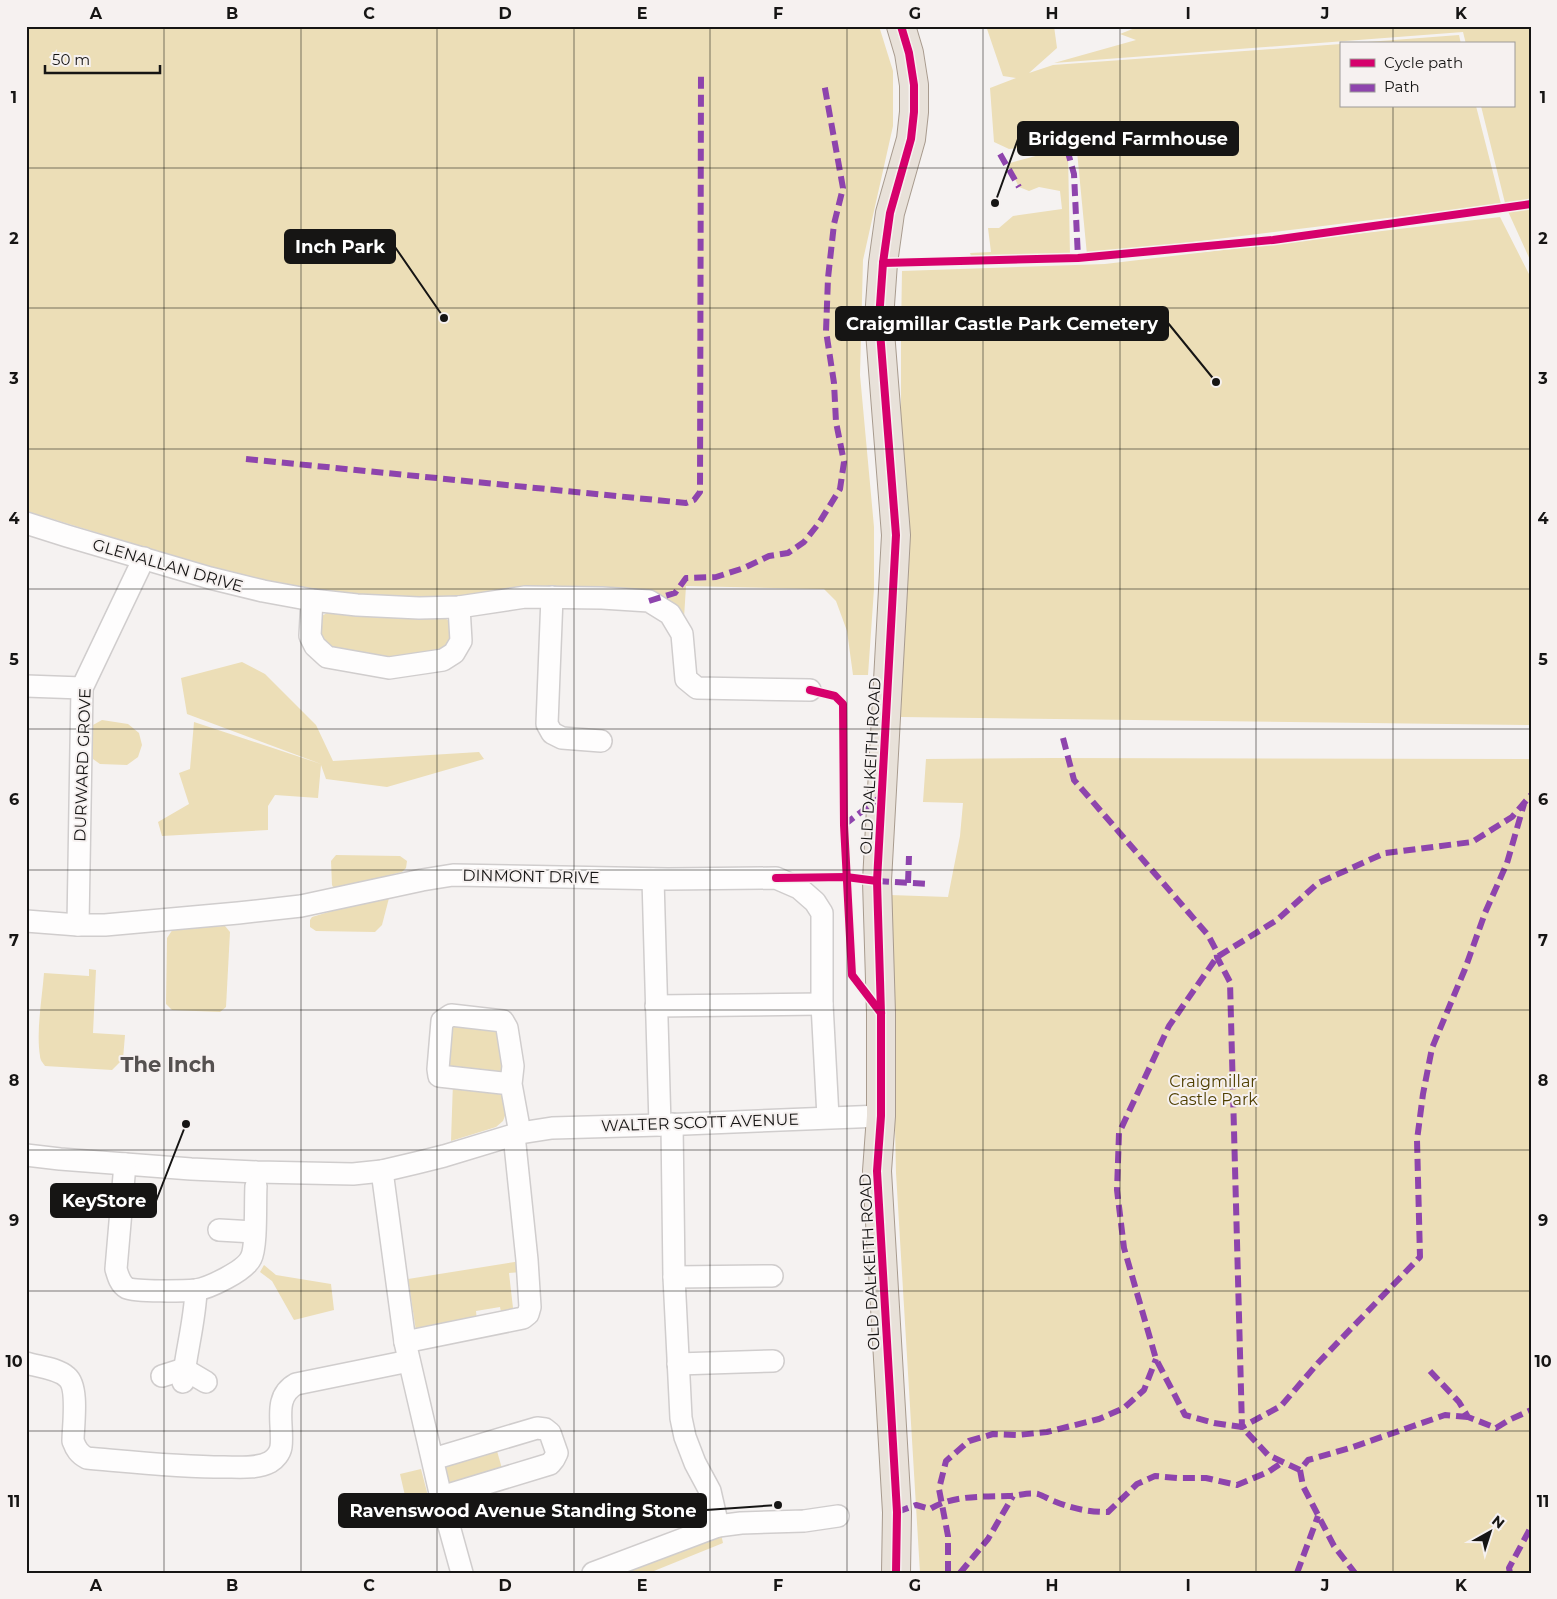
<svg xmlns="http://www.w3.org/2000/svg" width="1557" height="1599" font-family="Montserrat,sans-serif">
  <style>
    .green { fill: #ecdeb7 }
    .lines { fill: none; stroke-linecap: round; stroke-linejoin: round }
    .minor-casing { stroke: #d0cdcd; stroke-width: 24 }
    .major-casing { stroke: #a89b8e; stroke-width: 30 }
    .minor { stroke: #fefdfd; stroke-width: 21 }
    .major { stroke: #e8e1d9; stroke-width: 28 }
    .quiet { stroke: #8e44ad; stroke-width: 6; stroke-dasharray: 12 6; stroke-linecap: butt }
    .cycleway-casing { stroke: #f6f1f0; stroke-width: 11 }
    .cycleway { stroke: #d6006c; stroke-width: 8 }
    .grid { fill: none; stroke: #161514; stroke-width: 1; stroke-opacity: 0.55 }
    .labels { text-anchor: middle; stroke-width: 4; stroke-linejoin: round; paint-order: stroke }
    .street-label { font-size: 16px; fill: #161514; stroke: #f6f1f0 }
    .park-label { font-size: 16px; fill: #4f3f00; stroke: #f6f1f0 }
    .district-label { font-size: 21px; font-weight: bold; fill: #555150; stroke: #f6f1f0 }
    .leader { fill: none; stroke: #161514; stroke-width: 2 }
    .callout-dot { fill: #161514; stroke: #f6f1f0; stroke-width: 2 }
    .callout { fill: #161514; stroke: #161514; stroke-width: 2 }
    .callout-label { font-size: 18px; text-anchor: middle; font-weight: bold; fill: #fff }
    .neatline { fill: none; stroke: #161514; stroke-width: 2 }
    .grid-label { font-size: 16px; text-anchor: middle; font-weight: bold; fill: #161514 }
  </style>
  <rect width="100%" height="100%" fill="#f5f2f1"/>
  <g class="green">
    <polygon points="26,26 879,26 893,71 893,126 863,260 860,375 874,527 874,589 868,675 853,675 847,631 836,601 824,589 686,586 684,618 670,604 646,590 551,588 458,599 375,601 289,588 197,563 26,511"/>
    <polygon points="986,26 1054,26 1057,48 1029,73 1053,65 1341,44 1341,106 1476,106 1501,204 1087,255 1076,141 1009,149 994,142 990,88 1016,78 1003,76"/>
    <polygon points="1140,26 1531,26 1531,262 1506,207 1481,106 1513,106 1513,44 1466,44 1463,32 1054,63 1136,40 1120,34"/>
    <polygon points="1459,35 1461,44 1341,44"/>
    <polygon points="1068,153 1070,256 1014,255 1000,258 971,256 970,253 991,252 988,228 999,228 1013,216 1062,209 1060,191 1039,187 1029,191 1019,187 1009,167 1010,163 1043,154"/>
    <polygon points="1500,217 1531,278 1531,725 901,717 905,537 901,486 901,332 902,271 1105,264"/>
    <polygon points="333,609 440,614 450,622 454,634 446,649 416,659 368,658 322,643 316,627 322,616"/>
    <polygon points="242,662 265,674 316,725 333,761 479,752 484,759 387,787 326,779 321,765 318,798 275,795 268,806 268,830 162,836 158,822 189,804 179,773 190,769 194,722 321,764 187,714 181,678"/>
    <polygon points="102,720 128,724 139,733 142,745 138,757 127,765 100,764 93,759 93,725"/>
    <polygon points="1055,758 1531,759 1531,1573 920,1573 896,1173 890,895 948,897 960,836 963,803 923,802 926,759"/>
    <polygon points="336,855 400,856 407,861 406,868 402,872 334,889 332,885 331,861"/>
    <polygon points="384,895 389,898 382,925 375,932 316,931 310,927 310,920 312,917"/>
    <polygon points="225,926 230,932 226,1007 220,1012 172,1010 166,1004 167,938 173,929"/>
    <path d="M89 969 96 970 93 1033 125 1035 123 1059 112 1070 45 1066C43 1063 40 1060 40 1056 36 1031 42 999 44 973L89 976Z"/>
    <polygon points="449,1026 499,1026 506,1067 499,1072 444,1067"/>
    <polygon points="453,1082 496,1090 503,1096 506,1113 503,1121 496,1127 451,1141"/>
    <polygon points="521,1261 521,1272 509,1273 513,1308 525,1307 502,1317 500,1307 476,1311 477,1321 416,1331 408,1279"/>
    <polygon points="264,1265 276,1275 331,1284 334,1310 294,1320 272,1281 260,1272"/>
    <polygon points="495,1444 503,1472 449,1488 443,1461"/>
    <polygon points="421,1469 428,1496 406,1500 400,1474"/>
    <polygon points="721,1534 723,1543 649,1573 619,1573"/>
  </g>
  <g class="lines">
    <g class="minor-casing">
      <g id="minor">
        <polyline points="26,523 67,536 210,578 263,591 312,600 357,605 419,608 459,607 525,597 602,598 649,601 670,614 682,634 686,679 697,688 810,690"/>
        <polyline points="552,597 547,724 552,733 562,738 601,741"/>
        <polyline points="312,600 310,636 315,646 327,657 389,668 443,660 454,653 461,641 459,607"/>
        <polyline points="26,686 82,688"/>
        <polyline points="653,879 660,1125"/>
        <polyline points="26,921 78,925 105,925 238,913 301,906 422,880 453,875 668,879 776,878 799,888 815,902 822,913 822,1004 828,1117"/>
        <polyline points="78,925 82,688 144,558"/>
        <polyline points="656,1006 822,1004"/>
        <polyline points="511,1084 439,1076 438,1069 442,1021 451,1015 503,1021 507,1028 513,1066 511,1084 520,1133"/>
        <polyline points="672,1124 674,1277 681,1418 685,1437 695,1463 710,1491 718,1526"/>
        <polyline points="26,1155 60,1159 191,1169 257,1172 353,1174 382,1171 416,1163 444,1156 520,1133 552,1128 660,1125 881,1116"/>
        <path d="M125 1164 116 1269C118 1276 120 1284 127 1288 136 1292 184 1291 196 1290 209 1288 245 1271 251 1258 257 1247 255 1201 256 1186"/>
        <polyline points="382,1171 405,1342 441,1497 462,1573"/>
        <polyline points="219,1230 254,1232"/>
        <polyline points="674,1277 772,1276"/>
        <polyline points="405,1342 523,1318 528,1314 530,1307 527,1260 514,1135"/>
        <path d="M26 1363C39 1367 57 1368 67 1377 79 1387 73 1426 73 1441 76 1449 79 1454 87 1458 133 1462 178 1467 224 1467 238 1467 257 1469 270 1462 275 1459 280 1453 281 1447 284 1425 272 1397 296 1384L409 1361"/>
        <polyline points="678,1364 773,1361"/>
        <polyline points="162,1376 184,1369 206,1382"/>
        <path d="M183 1382C186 1351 195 1321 196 1290"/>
        <polyline points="433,1459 537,1428 545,1429 550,1433 557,1453 554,1459 550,1464 441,1497"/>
        <polyline points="593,1573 718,1526 741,1523 804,1521 838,1516"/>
      </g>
    </g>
    <g class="major-casing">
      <polyline id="major" points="896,1573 897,1512 877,1171 881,1116 881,1013 877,881 896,535 879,319 883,263 890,213 911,139 914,112 914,85 909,53 901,26"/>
    </g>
    <use href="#minor" class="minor"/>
    <use href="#major" class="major"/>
    <g class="quiet">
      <polyline points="1067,149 1074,174 1078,258"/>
      <polyline points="1000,154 1019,187"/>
      <polyline points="246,459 686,503 694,500 700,492 701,73"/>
      <polyline points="649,601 675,593 686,578 716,577 744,568 769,556 788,553 804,542 819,523 840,489 844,462 836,422 834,383 826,331 828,278 834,224 843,188 824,83"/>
      <polyline points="1063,738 1074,780 1208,935 1216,950 1217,957 1230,982 1242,1427 1281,1406 1318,1363 1420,1257 1417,1140 1423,1094 1432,1048 1465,969 1485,913 1507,863 1524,804"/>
      <polyline points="844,825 882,796"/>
      <polyline points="877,881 930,884"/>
      <polyline points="908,883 909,856"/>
      <polyline points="1430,1371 1459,1402 1468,1417 1496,1428 1509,1420 1531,1410"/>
      <polyline points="1468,1417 1445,1415 1350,1448 1308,1460 1300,1470 1268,1455 1242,1427 1214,1423 1185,1415 1156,1359 1124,1248 1117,1190 1119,1133 1169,1026 1217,957 1277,920 1318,883 1385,853 1472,842 1512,817 1531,795"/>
      <polyline points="1300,1470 1303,1486 1334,1546 1355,1573"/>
      <path d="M897 1512 916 1505 930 1509C953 1495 981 1497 1008 1496 1018 1496 1028 1492 1038 1494 1044 1496 1050 1500 1056 1502 1074 1509 1089 1512 1108 1512L1137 1484 1155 1476 1177 1478H1206L1237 1485 1268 1472 1283 1462"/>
      <polyline points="948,1573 948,1536 939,1489 946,1461 969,1441 993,1434 1018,1435 1047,1432 1099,1419 1124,1408 1144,1390 1156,1359"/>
      <polyline points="960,1573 988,1539 1013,1496"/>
      <polyline points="1297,1573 1318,1516"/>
      <polyline points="1510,1573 1509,1568 1531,1527"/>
    </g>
    <g class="cycleway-casing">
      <g id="cycleway">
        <polyline points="883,263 1078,258 1273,240 1531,204"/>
        <polyline points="810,690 835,696 843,704 844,825 852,975 881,1013"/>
        <polyline points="776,878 846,877 877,881"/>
        <polyline points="896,1573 897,1512 877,1171 881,1116 881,1013 877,881 896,535 879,319 883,263 890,213 911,139 914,112 914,85 909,53 901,26"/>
      </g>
    </g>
    <use href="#cycleway" class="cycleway"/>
  </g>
  <path class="grid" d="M164 26V1573M301 26V1573M437 26V1573M574 26V1573M710 26V1573M847 26V1573M983 26V1573M1120 26V1573M1256 26V1573M1393 26V44M1393 106V1573M26 168H1531M26 308H1531M26 449H1531M26 589H1531M26 729H1531M26 870H1531M26 1010H1531M26 1150H1531M26 1291H1531M26 1431H1531"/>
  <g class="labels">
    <g class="street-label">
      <text transform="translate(168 565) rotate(16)" y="6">GLENALLAN DRIVE</text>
      <text transform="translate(82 765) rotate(-88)" y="6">DURWARD GROVE</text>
      <text transform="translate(870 766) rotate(-87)" y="6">OLD DALKEITH ROAD</text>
      <text transform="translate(531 876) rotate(1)" y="6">DINMONT DRIVE</text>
      <text transform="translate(700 1122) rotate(-2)" y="6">WALTER SCOTT AVENUE</text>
      <text transform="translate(869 1262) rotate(-93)" y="6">OLD DALKEITH ROAD</text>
    </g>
    <g class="park-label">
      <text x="1213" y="1087">Craigmillar<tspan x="1213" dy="18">Castle Park</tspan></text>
    </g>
    <g class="district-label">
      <text x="168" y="1072">The Inch</text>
    </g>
  </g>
  <path class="leader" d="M995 203L1018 139M444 318L395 247M1216 382L1168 323M186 1124L156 1201M778 1505L706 1510"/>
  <g class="callout-dot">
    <circle cx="995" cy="203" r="5"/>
    <circle cx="444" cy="318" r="5"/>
    <circle cx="1216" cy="382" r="5"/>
    <circle cx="186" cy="1124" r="5"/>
    <circle cx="778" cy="1505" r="5"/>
  </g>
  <g class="callout">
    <rect x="1018" y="122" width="220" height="33" rx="5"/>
    <rect x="285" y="230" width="110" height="33" rx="5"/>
    <rect x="836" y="307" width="332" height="33" rx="5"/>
    <rect x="51" y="1184" width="105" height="33" rx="5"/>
    <rect x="339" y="1494" width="367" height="33" rx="5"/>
  </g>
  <g class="callout-label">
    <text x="1128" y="145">Bridgend Farmhouse</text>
    <text x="340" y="253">Inch Park</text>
    <text x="1002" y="330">Craigmillar Castle Park Cemetery</text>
    <text x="104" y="1207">KeyStore</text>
    <text x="523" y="1517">Ravenswood Avenue Standing Stone</text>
  </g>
  <rect width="1557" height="1599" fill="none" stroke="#f6f1f0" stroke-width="55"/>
  <rect x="1340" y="42" width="175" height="65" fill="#f6f1f0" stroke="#9c9998"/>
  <rect x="1350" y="59" width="25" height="8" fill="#d6006c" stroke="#9c9998"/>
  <text x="1384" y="68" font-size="15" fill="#161514">Cycle path</text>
  <rect x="1350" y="84" width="25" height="8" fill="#8e44ad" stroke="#9c9998"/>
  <text x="1384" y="92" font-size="15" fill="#161514">Path</text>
  <g transform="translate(1490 1532) rotate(39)" stroke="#f6f1f0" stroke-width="4" paint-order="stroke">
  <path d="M0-4L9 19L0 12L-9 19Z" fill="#161514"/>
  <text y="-8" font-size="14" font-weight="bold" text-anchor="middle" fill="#161514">N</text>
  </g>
  <path d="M45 65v8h115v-8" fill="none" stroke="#161514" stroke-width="2.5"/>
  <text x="52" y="65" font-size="15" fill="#161514" stroke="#f6f1f0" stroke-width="4" paint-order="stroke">50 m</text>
  <rect x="28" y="28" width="1502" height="1544" class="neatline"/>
  <g class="grid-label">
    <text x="96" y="19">A</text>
    <text x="232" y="19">B</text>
    <text x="369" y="19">C</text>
    <text x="505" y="19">D</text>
    <text x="642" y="19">E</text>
    <text x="778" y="19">F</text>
    <text x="915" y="19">G</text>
    <text x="1052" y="19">H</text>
    <text x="1188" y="19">I</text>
    <text x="1325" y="19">J</text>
    <text x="1461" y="19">K</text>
    <text x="14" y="103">1</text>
    <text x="1543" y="103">1</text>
    <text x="14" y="244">2</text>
    <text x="1543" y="244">2</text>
    <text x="14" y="384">3</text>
    <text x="1543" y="384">3</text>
    <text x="14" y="524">4</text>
    <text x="1543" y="524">4</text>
    <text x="14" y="665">5</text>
    <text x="1543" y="665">5</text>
    <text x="14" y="805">6</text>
    <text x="1543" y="805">6</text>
    <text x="14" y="946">7</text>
    <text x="1543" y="946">7</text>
    <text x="14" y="1086">8</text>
    <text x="1543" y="1086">8</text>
    <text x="14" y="1226">9</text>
    <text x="1543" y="1226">9</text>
    <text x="14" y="1367">10</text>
    <text x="1543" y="1367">10</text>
    <text x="14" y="1507">11</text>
    <text x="1543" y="1507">11</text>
    <text x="96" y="1591">A</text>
    <text x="232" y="1591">B</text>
    <text x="369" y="1591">C</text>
    <text x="505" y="1591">D</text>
    <text x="642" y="1591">E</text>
    <text x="778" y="1591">F</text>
    <text x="915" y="1591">G</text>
    <text x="1052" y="1591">H</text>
    <text x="1188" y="1591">I</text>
    <text x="1325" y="1591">J</text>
    <text x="1461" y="1591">K</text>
  </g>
</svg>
